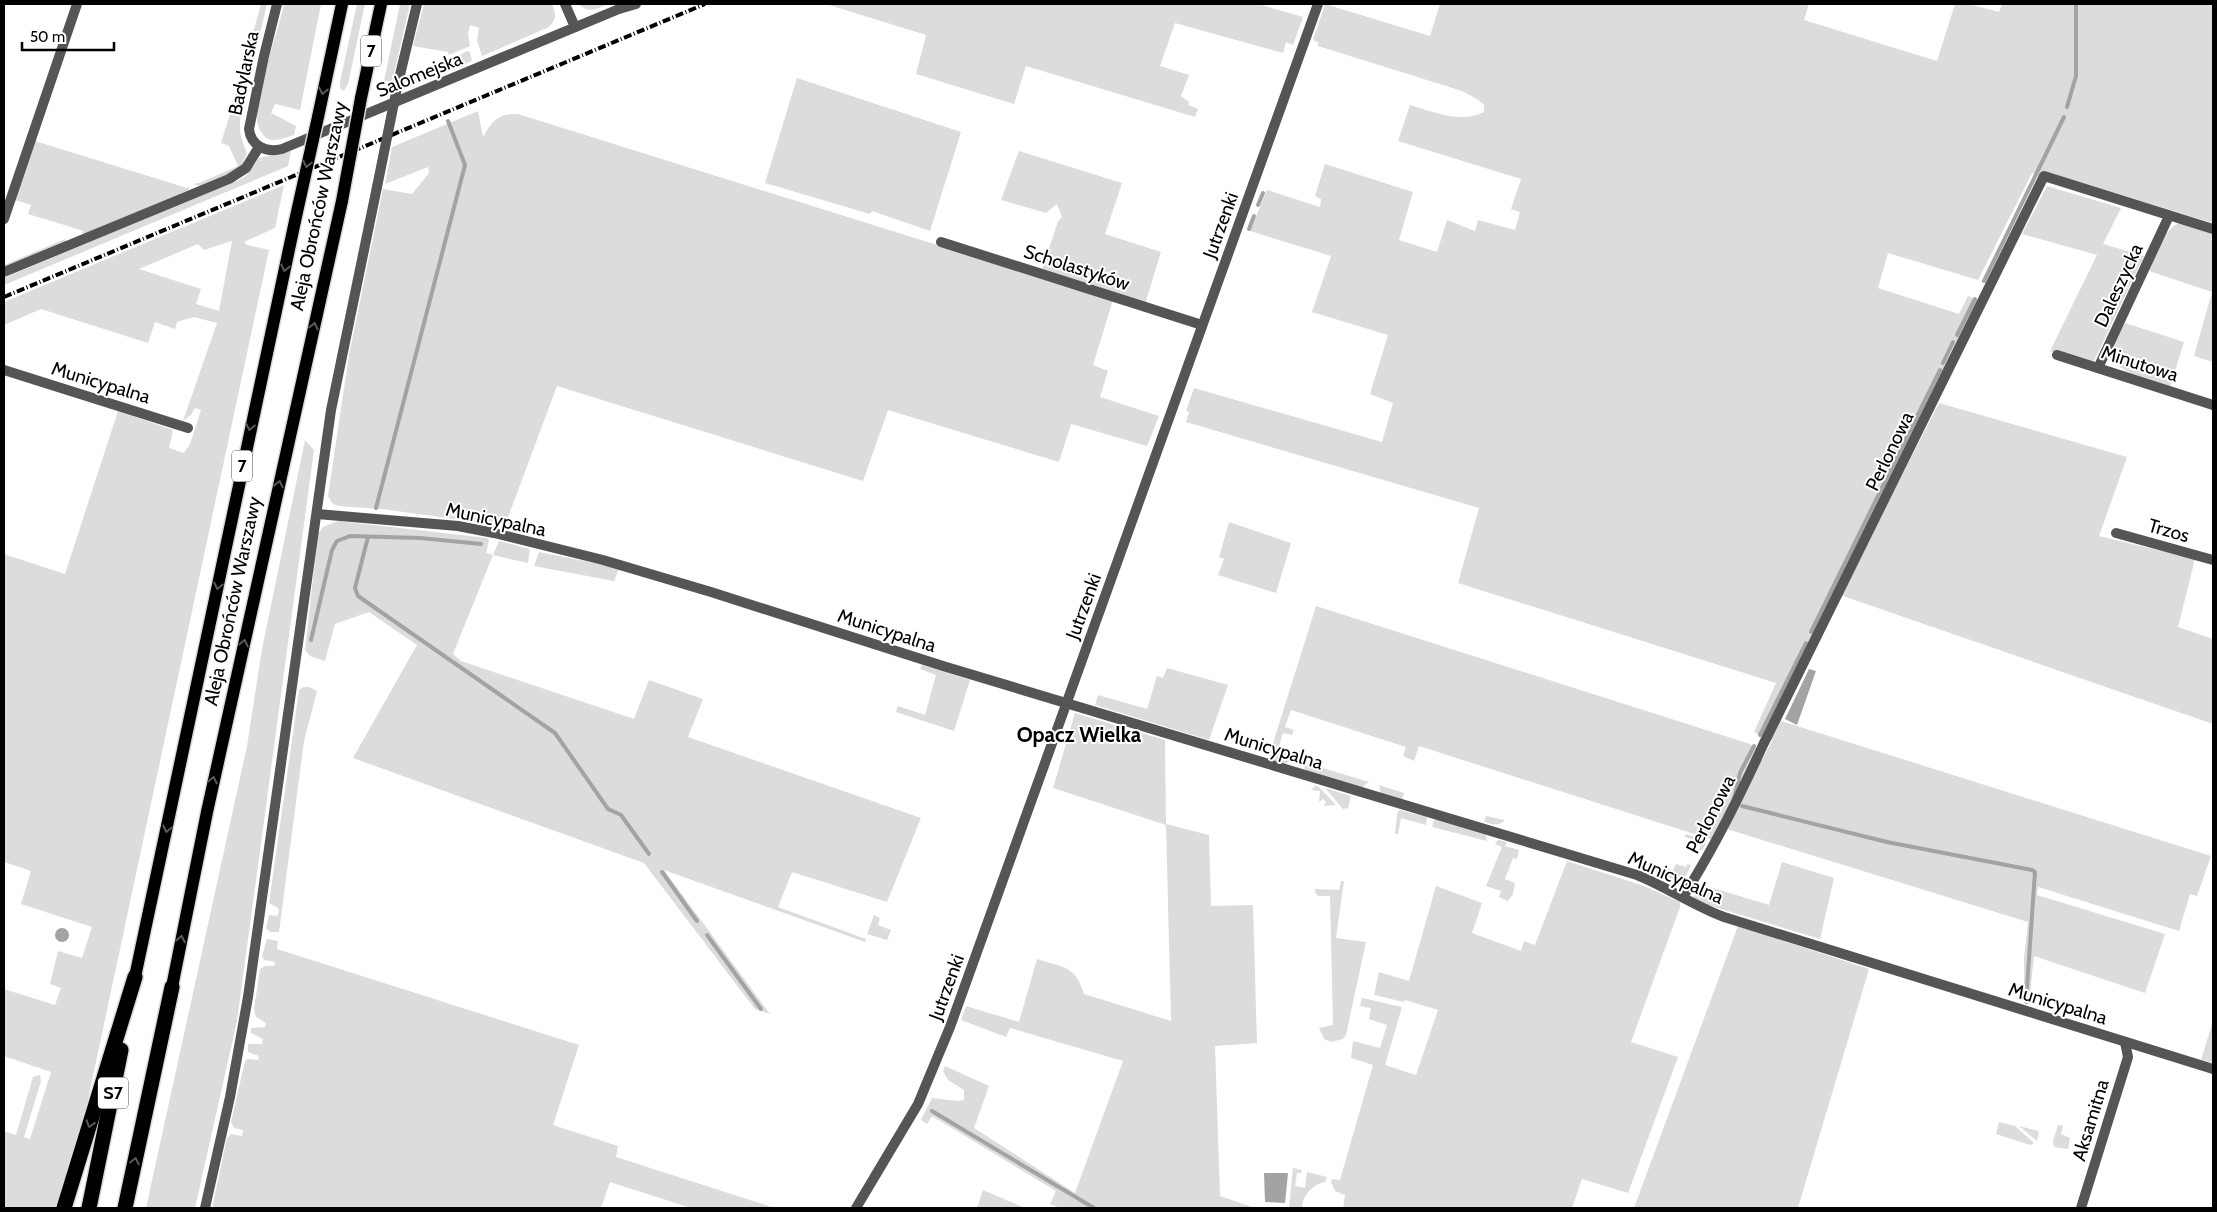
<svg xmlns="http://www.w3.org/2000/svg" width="2217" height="1212" font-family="Cabin,sans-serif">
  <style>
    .green { fill: #dcdcdc; fill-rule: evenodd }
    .water { fill: #a3a3a3 }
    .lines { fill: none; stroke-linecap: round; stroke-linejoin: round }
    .stream { stroke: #a3a3a3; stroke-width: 4 }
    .primary-casing { stroke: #dbdbdb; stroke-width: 15 }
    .motorway-casing { stroke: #dbdbdb; stroke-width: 18 }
    .minor { stroke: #555; stroke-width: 10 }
    .primary { stroke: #000; stroke-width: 12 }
    .motorway { stroke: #000; stroke-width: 15 }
    .rail { stroke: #000; stroke-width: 4; stroke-dasharray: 8 2.5 1 2.5; stroke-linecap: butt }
    .primary-bridge-casing { stroke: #dbdbdb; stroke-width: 15; stroke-linecap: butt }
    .minor-bridge { stroke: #555; stroke-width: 10 }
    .primary-bridge { stroke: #000; stroke-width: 12 }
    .oneway { stroke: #595959 }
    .labels { text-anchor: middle; stroke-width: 4; stroke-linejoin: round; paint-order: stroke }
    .shield { fill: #fff; stroke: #4c4c4c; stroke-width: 1 }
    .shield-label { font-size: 18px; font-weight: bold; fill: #000 }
    .street-label { font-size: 19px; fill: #000; stroke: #fff }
    .quarter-label { font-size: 21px; font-weight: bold; fill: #000; stroke: #fff }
  </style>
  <rect width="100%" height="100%" fill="#fff"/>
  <g class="green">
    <polygon points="261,4 267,4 243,105 234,101"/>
    <path d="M284 4H321L300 110 275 104 271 113 296 126 294 135C287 137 276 142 268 139 262 136 257 126 257 120 257 82 276 41 284 4Z"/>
    <polygon points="357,4 365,4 348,84 344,91 340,88 340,82"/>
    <polygon points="400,4 410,4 392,82 384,81"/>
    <path d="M424 4H552C556 14 557 19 549 27L482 56 477 40 479 28 470 25 468 34 470 46 449 55 448 52 413 46Z"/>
    <path d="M579 4H608C597 9 588 14 579 4Z"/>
    <polygon points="826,4 1258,4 1303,17 1293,45 1286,42 1283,53 1175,23 1160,66 1189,75 1181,96 1189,102 1188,105 1198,109 1195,117 1026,66 1014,104 916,74 926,35"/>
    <path d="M1325 4 1430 36 1440 4H1809L1804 20 1937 61 1955 4H1969L1999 12 2002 4H2208L2213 5V223L2043 171 2040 176 2032 173 1978 280 1888 253 1878 288 1959 314 1968 296 1979 301 1764 737 1754 732 1776 683 1458 583 1479 508 1186 422 1189 412 1186 411 1194 388 1382 442 1393 403 1370 394 1388 335 1312 312 1331 256 1250 231 1267 190 1320 207 1321 199 1315 196 1325 164 1413 192 1399 240 1437 252 1447 220 1475 231 1478 220 1515 230 1520 212 1511 209 1521 179 1398 141 1410 105C1434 112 1460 124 1484 112V105L1477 99 1462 91 1318 46V42L1313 40Z"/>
    <polygon points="467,51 470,52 472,61 409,86 412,74 450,60"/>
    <polygon points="797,78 961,132 930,231 872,211 870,214 765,183"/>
    <path d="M231 111 241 115C238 131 241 138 247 153L243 162 245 164 240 169 201 186 193 184 199 183 238 166 229 146 221 143Z"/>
    <path d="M478 111 483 137C492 121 498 113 518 114L1113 300 1093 365 1108 371 1100 397 1159 416 1147 446 1071 424 1059 462 888 410 863 481 557 386 507 520 490 524 382 509 338 506 332 503 328 496 349 355 383 189 412 194 429 173 428 167 385 184 392 147Z"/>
    <polygon points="35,141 187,188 188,186 189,190 84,234 81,232 84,231 28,214 31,205 15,200"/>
    <polygon points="291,151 288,166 4,285 4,278 239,180 246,176 259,158"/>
    <polygon points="1019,151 1122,183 1105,234 1161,252 1145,304 1042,270 1058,221 1062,217 1057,204 1046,213 1001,200"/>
    <path d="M284 185 275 228 244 242 247 245 269 250 87 1104 56 1208H4V1131L16 1135 33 1077 40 1075 41 1081 24 1137 30 1139 51 1072 4 1056V989L55 1005 61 988 50 984 58 951 82 958 92 927 21 904 31 871 4 862V554L65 574 118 411 173 430 169 448 184 453 190 444 201 410 195 408 191 415 183 421 217 323 194 317 177 322 175 329 155 322 148 343 41 309 4 325V302ZM232 241 219 311 196 304 201 289 139 269 198 244 204 250Z"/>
    <polygon points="2047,186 2121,208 2103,244 2144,256 2093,363 2050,351 2097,255 2022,234"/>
    <path d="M2181 223 2213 234V362L2194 356 2212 292 2149 271C2156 256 2164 226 2181 223Z"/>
    <polygon points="65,239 66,242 4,267 4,265"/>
    <path d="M2125 323 2184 342 2170 387C2154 382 2112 373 2112 352 2112 343 2121 331 2125 323Z"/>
    <polygon points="1939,403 2127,457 2099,536 2195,559 2178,627 2213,639 2213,724 1840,595"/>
    <polygon points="305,440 314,450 237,1021 195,1208 146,1208 247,746 262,649"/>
    <polygon points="338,521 487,538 489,540 486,553 493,555 499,541 530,549 528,563 493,555 453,654 461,661 634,719 649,680 703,699 688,737 921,818 887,902 792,872 778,907 866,939 865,942 664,870 770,1014 755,1009 644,863 353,758 417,645 369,612 335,624 325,661 310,656 305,650 318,534 323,527"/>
    <polygon points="1229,522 1291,543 1276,593 1218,575 1224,559 1219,557"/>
    <polygon points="539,552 619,568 614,581 534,566"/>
    <polygon points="1316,606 1747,743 1758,748 1713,840 1419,746 1414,761 1403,756 1406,747 1291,710 1285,727 1294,730 1292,735 1283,733 1278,750 1289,753 1292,759 1285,764 1268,759"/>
    <polygon points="1084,607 1090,608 1084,625 1076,632"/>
    <polygon points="922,665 970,680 954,731 896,712 898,706 925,715 936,675 920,669"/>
    <polygon points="1167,668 1228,685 1209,740 1095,705 1098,695 1147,709 1157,676 1163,678"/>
    <polygon points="303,687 309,687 317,691 304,741 279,932 270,932 266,928 269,915 277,916 279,912 278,908 269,903 299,690"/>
    <path d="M1075 713 1165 740 1166 824 1209 835 1211 906 1253 905 1257 1043 1215 1046 1220 1196 1255 1208H1060L1050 1204 1056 1191 932 1116 927 1124 921 1120 932 1098 958 1101 964 1100V1090L948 1080 943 1071 945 1066 989 1086 974 1128 1075 1193 1123 1061 1010 1028 1006 1037 961 1020 966 1006 1019 1022 1037 959C1064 968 1075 965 1084 994L1171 1021 1166 825 1053 788Z"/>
    <polygon points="1778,720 2211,856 2197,896 2190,894 2179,931 2038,887 2037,895 2165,934 2145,993 2034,956 2029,1004 2024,1002 2024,958 2028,922 1727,829 1760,760 1762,760 1772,741 1769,739"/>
    <polygon points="1303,762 1369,782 1361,788 1305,771"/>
    <polygon points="1379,785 1404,793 1402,800 1381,794"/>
    <polygon points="1315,786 1318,786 1336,805 1324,806 1326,802 1323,799 1319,802 1320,791 1311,790"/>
    <polygon points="1325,788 1351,796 1348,808 1343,809"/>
    <polygon points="1399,810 1427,817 1426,825 1401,818 1398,834 1395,834 1397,815"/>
    <path d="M1486 816 1505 820C1498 827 1491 824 1484 822Z"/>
    <polygon points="1437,819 1486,835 1487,841 1432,827 1434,820"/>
    <polygon points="1686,834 1707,841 1703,849 1699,851 1701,842 1685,837"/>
    <polygon points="1498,840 1507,842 1505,846 1519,850 1517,859 1513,858 1505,879 1515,883 1513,894 1508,901 1499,897 1501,891 1486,886 1502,847 1495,844"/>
    <polygon points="1567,861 1644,886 1680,902 1680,907 1631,1042 1678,1057 1628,1193 1582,1179 1572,1208 1343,1208 1345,1195 1335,1191 1331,1182 1332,1179 1340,1180 1373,1065 1351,1058 1353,1041 1380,1048 1387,1025 1369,1019 1371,1008 1360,1006 1362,998 1402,1007 1385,1065 1416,1075 1438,1010 1405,1000 1404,1002 1374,995 1379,972 1409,981 1436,886 1482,903 1472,933 1521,951 1524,941 1535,945"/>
    <polygon points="1782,862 1834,878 1820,939 1698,902 1693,897 1700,884 1769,905"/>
    <polygon points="1688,863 1691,866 1683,881 1679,883 1638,864 1651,868 1653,864 1673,870 1676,864 1686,867"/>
    <polygon points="1341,881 1344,881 1336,938 1366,942 1346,1035 1343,1039 1331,1042 1324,1039 1319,1028 1333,1025 1330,896 1318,896 1315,892 1315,889 1339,890"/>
    <polygon points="874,915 880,918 878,925 891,930 887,940 867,934"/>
    <polygon points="1738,926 1869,969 1798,1208 1634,1208"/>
    <polygon points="267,939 278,941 277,949 579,1045 553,1125 618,1146 616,1157 775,1208 691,1208 610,1182 601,1208 212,1208 227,1138 231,1134 242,1136 243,1130 234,1128 231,1122 245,1061 248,1059 258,1060 259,1056 248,1052 248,1044 262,1044 263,1039 251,1033 251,1028 265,1027 266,1023 256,1017 254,1009 260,969 265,966 274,966 275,962 264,960 262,956"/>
    <polygon points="2213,1021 2213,1063 2201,1060"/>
    <polygon points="1999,1122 2015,1126 2034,1143 2030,1145 1996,1134"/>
    <polygon points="2058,1125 2063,1126 2061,1134 2070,1138 2068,1149 2054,1147 2053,1141"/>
    <polygon points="2019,1126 2039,1131 2037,1141"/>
    <path d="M1293 1168 1302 1170 1301 1173H1297L1295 1186 1305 1188 1307 1172 1327 1177 1325 1182C1313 1184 1302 1196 1302 1208H1289Z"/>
    <polygon points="983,1190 1025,1208 977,1208"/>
  </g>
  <g class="water">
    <polygon points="1809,669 1816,671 1797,725 1785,719"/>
    <circle cx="62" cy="935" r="7"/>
    <polygon points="1264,1173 1288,1173 1285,1203 1265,1202"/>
  </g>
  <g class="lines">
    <g class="stream">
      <polyline points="2067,107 2076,76 2076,4"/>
      <polyline points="1258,205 1263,193"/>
      <polyline points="1249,229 1254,216"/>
      <polyline points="1984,281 2064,117"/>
      <polyline points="1957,335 1975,299"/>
      <polyline points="1943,363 1953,342"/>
      <polyline points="376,508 465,165 448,121"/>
      <polyline points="368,537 355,588 358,596 555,733 608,809 621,815 649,854"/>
      <polyline points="1811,632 1940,370"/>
      <polyline points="311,640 332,550 337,541 350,536 420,538 481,544"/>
      <polyline points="1760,735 1806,643"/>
      <polyline points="1734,799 1740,773 1754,746"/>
      <polyline points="1742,806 1887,842 2032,870 2035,872 2026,1002"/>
      <polyline points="662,872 697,921"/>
      <polyline points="707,935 761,1009"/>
      <polyline points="932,1111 1094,1208"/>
    </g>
    <g class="primary-casing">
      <g id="primary">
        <polyline points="361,98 381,4"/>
        <polyline points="318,117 342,4"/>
        <polyline points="135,977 295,221"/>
        <polyline points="172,987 207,812 342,201"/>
      </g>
    </g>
    <g class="motorway-casing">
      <g id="motorway">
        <polyline points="64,1208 135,977"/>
        <polyline points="89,1208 121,1050"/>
        <polyline points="125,1208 172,987"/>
      </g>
    </g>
    <g class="minor">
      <path d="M277 4 264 56 249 129C251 146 266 153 282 149L619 9 636 4"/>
      <polyline points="565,4 575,27"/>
      <polyline points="398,83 417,4"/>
      <polyline points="4,219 77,4"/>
      <polyline points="941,242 1202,325"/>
      <polyline points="4,272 229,179 246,168 259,147"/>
      <polyline points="2057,355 2213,405"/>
      <polyline points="2098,368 2169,216"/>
      <polyline points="4,370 188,428"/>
      <path d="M317 514 458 526 494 533 603 560 711 592 943 666 1637 875C1667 887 1694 906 1724 917L2213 1069"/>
      <polyline points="2116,533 2213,560"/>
      <path d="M1683 897C1714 848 1739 798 1763 745L2044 176 2213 229"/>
      <polyline points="205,1208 230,1097 248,997 331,410 377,187"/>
      <polyline points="856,1208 918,1104 950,1027 1318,4"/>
      <polyline points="2081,1208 2128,1057 2125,1042"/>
    </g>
    <use href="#primary" class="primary"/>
    <use href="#motorway" class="motorway"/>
    <polyline class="rail" points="4,297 705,4"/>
    <g class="primary-bridge-casing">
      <g id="primary-bridge">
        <polyline points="342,201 361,98"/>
        <polyline points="295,221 318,117"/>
      </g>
    </g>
    <polyline class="minor-bridge" points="377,187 398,83"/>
    <use href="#primary-bridge" class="primary-bridge"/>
  </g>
  <defs><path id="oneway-chevron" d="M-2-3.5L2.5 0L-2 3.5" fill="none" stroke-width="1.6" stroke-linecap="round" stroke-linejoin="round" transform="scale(1.25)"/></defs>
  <g class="oneway">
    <use href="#oneway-chevron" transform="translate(323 91) rotate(102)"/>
    <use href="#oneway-chevron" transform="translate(307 164) rotate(102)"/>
    <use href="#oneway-chevron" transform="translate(285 268) rotate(102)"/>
    <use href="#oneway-chevron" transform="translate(314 326) rotate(-77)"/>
    <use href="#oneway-chevron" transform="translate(250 427) rotate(102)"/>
    <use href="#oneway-chevron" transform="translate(279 484) rotate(-77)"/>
    <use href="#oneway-chevron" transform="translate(218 586) rotate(102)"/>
    <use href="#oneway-chevron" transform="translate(244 643) rotate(-78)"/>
    <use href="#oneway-chevron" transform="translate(213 780) rotate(-78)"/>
    <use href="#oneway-chevron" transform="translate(167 829) rotate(102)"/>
    <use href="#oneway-chevron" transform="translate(181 939) rotate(-79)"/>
    <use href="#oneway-chevron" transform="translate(90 1124) rotate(107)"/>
    <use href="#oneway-chevron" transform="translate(135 1161) rotate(-78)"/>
  </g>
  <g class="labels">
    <g class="shield">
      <rect x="361" y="35.5" width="20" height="31" rx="4"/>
      <rect x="232" y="450.5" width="20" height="31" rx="4"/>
      <rect x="98" y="1077.5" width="30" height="31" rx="4"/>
    </g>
    <g class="shield-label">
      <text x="371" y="57">7</text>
      <text x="242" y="472">7</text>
      <text x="113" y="1099">S7</text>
    </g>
    <g class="street-label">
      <text transform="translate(243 73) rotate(-78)" y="7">Badylarska</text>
      <text transform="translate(419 74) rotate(-22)" y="7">Salomejska</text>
      <text transform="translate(318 206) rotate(-78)" y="7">Aleja Obrońców Warszawy</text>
      <text transform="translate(1220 225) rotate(-70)" y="7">Jutrzenki</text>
      <text transform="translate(1077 267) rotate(18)" y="7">Scholastyków</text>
      <text transform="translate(2118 285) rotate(-65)" y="7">Daleszycka</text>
      <text transform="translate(2140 363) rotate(18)" y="7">Minutowa</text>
      <text transform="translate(101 382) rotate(17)" y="7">Municypalna</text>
      <text transform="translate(1889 451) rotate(-64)" y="7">Perlonowa</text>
      <text transform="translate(496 519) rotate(12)" y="7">Municypalna</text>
      <text transform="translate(2169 530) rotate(16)" y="7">Trzos</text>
      <text transform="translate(232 601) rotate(-78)" y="7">Aleja Obrońców Warszawy</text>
      <text transform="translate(1083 606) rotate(-70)" y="7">Jutrzenki</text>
      <text transform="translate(887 630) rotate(18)" y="7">Municypalna</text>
      <text transform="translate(1274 748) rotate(17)" y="7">Municypalna</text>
      <text transform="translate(1710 814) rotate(-63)" y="7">Perlonowa</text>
      <text transform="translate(1676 877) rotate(24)" y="7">Municypalna</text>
      <text transform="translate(946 987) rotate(-70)" y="7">Jutrzenki</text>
      <text transform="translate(2058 1003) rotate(17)" y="7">Municypalna</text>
      <text transform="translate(2090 1120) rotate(-73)" y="7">Aksamitna</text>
    </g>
    <g class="quarter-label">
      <text x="1079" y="742">Opacz Wielka</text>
    </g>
  </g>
  <rect width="2217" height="1212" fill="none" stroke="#000000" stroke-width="10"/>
  <path d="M22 42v8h92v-8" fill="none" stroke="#000000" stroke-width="2.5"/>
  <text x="30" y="42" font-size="15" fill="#000000" stroke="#ffffff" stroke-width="4" paint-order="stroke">50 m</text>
</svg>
